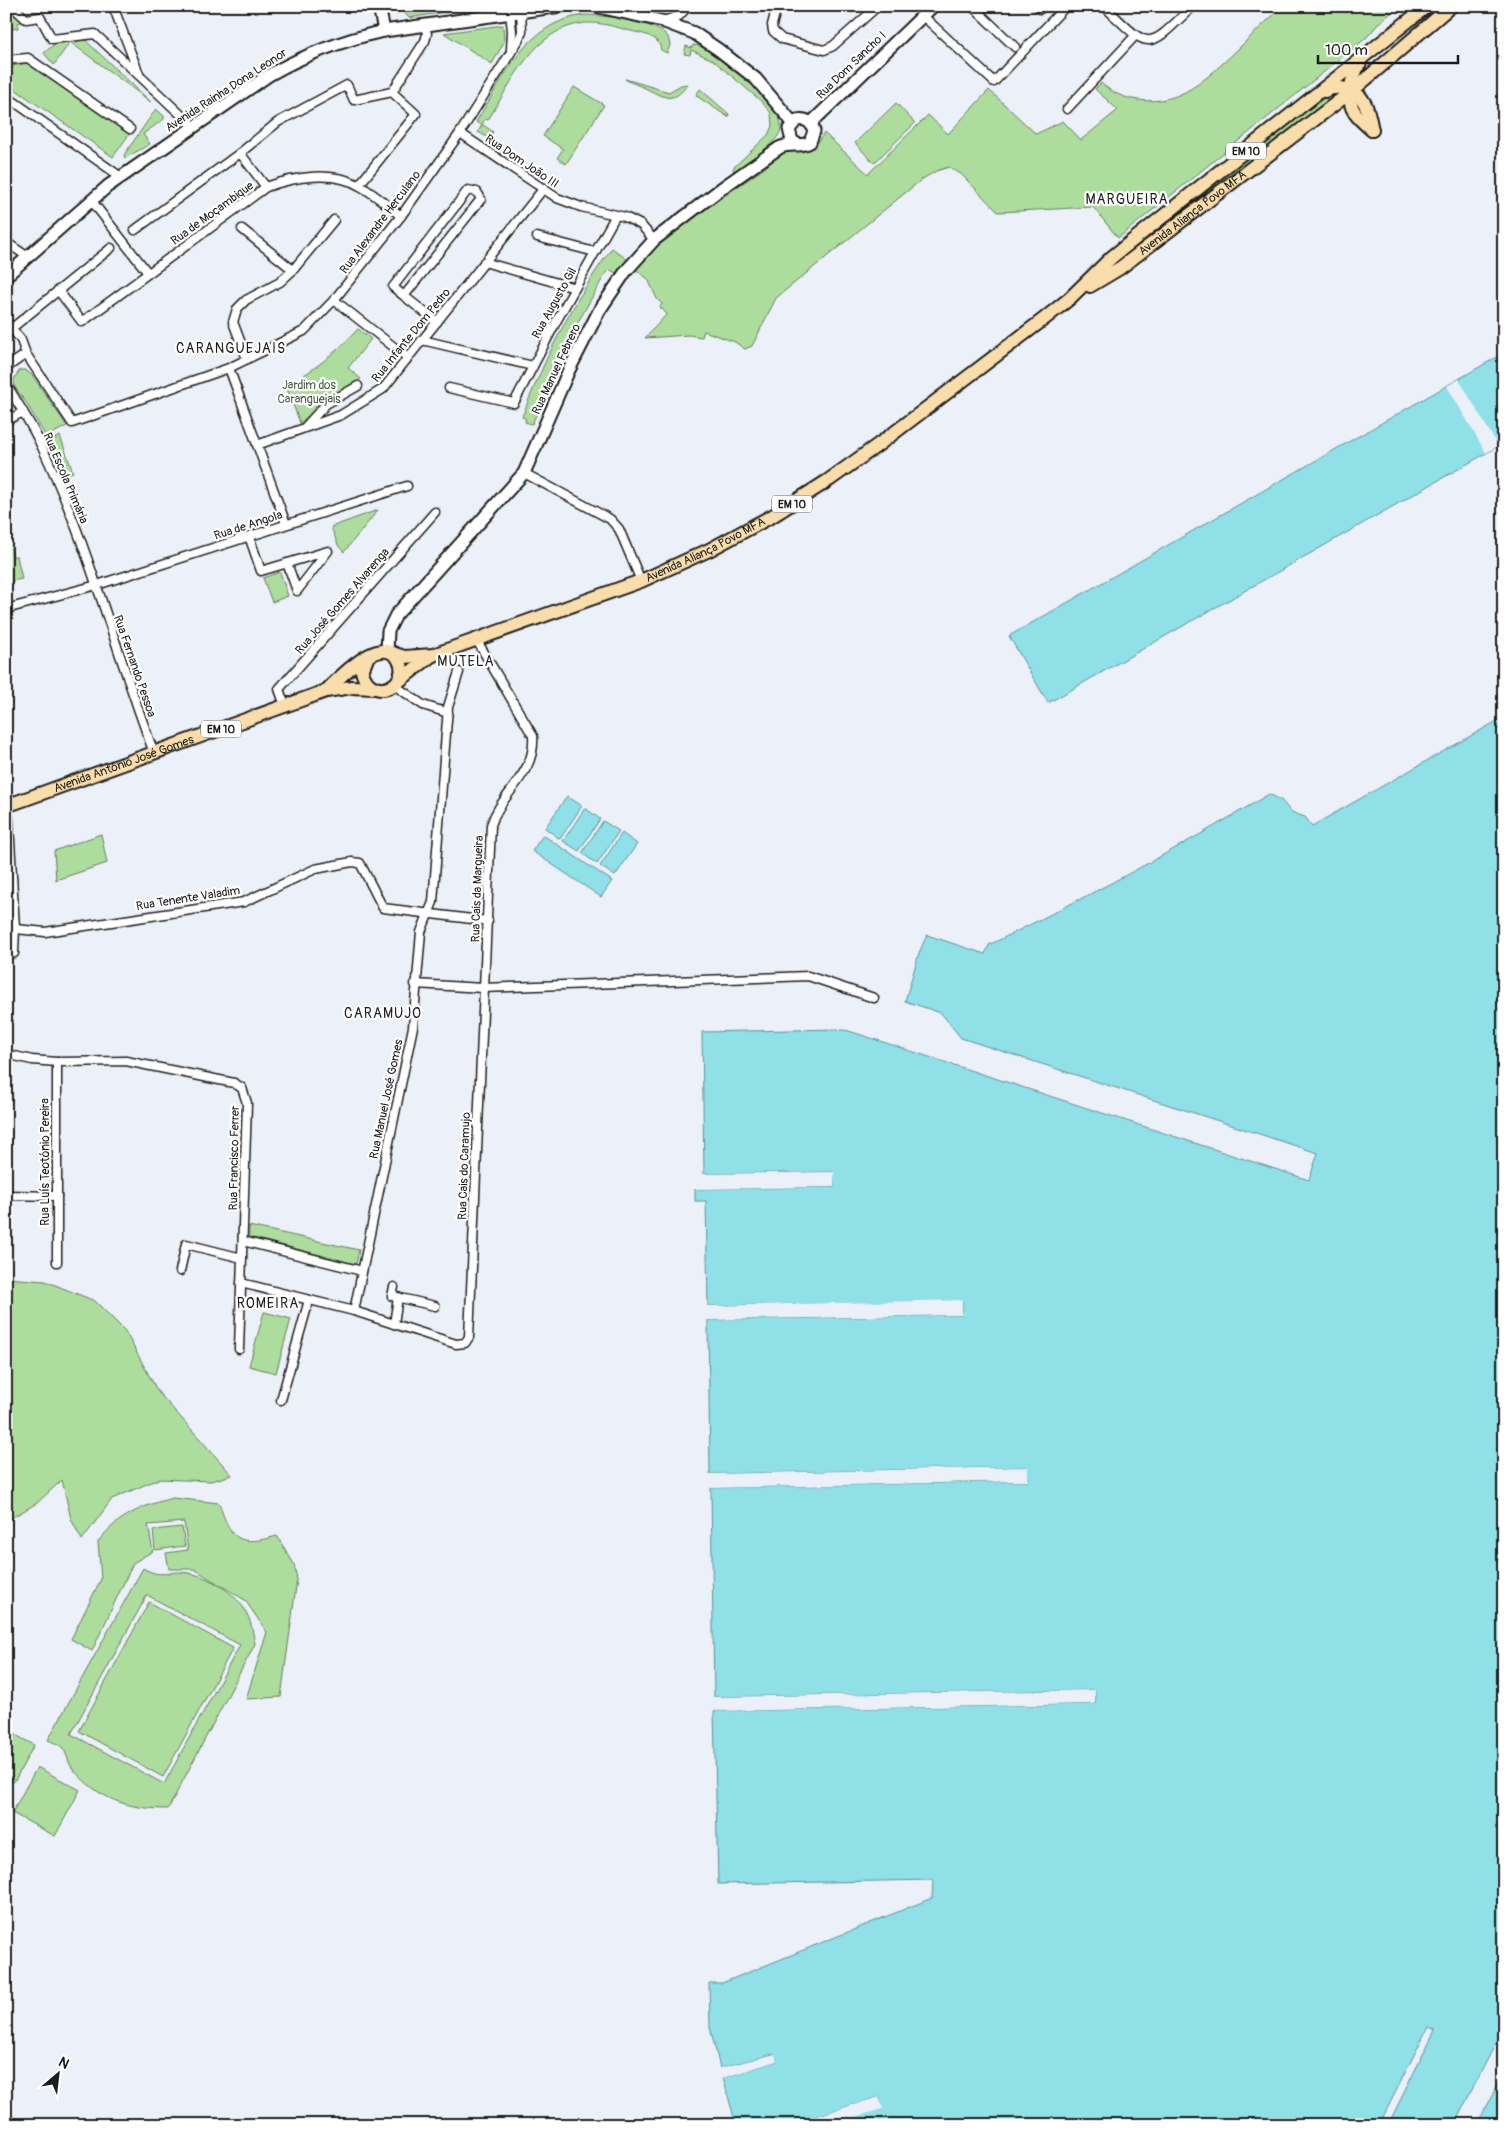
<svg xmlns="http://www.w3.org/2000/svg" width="1510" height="2131" font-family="Pangolin,sans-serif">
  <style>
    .green { fill: #addd9d; stroke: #647c5c; fill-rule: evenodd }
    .water { fill: #8fe0e7; stroke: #619296 }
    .pier { fill: #ebf0f9 }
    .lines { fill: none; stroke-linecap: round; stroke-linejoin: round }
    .street-casing { stroke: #1c1c1c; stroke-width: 11 }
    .secondary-casing { stroke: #1c1c1c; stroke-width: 15 }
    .primary-casing { stroke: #1c1c1c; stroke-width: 16 }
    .street { stroke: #fff; stroke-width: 8 }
    .secondary { stroke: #fff; stroke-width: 11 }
    .primary { stroke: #f9deab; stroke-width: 12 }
    .labels { text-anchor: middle; stroke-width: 4.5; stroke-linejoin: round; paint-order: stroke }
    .shield { fill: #fff; stroke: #606060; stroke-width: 1 }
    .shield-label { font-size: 11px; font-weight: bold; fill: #1c1c1c }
    .street-label { font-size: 12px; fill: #1c1c1c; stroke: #fff }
    .park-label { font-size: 12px; fill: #4f6049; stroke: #fff }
    .neighbourhood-label { font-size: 14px; letter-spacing: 1px; fill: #1c1c1c; stroke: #fff }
  </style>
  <rect width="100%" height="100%" fill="#ebf0f9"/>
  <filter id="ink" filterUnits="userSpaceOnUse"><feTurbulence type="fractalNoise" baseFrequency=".02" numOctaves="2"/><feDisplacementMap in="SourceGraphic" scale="10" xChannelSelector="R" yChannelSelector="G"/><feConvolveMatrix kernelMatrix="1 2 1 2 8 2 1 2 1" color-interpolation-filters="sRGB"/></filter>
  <g filter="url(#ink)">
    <g class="green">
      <polygon points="398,6 480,6 409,18"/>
      <path d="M1283 6H1400L1381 21 1366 38 1118 238 1093 207 998 212 961 174 949 167 936 171 921 180 776 298 752 346 745 349 735 342 704 331 702 337 689 335 645 338 667 314 660 307 662 304 657 299 648 279 634 268 666 236 766 167 781 151C801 149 813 153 824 133L868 174 928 115 948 134 989 90 1036 134 1063 121 1081 140 1118 110 1095 89 1101 83C1112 93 1124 98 1138 100 1181 106 1207 78 1236 51 1251 36 1267 21 1283 6Z"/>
      <polygon points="12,9 25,21 18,23 18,28 6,30 6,16"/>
      <path d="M584 15C602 15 658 22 668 37L670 45 667 53 661 50C659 35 642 34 631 31 616 27 600 22 585 23 534 28 512 82 488 120L485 119 482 124 493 132 489 138 478 132 482 125 476 122C505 76 525 23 584 15Z"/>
      <polygon points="503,25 504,42 492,64 444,33"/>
      <polygon points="85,40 151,102 70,42 54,65 44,53 56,43"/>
      <path d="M693 45 700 46C720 58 790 104 780 132 776 144 745 164 734 172L733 168 768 135 772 126 771 113 761 101 713 60 691 50 690 55 684 54 686 46 691 48Z"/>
      <polygon points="28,63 130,133 113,157 6,83 6,67"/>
      <path d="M625 79 669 92 681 85 688 84C674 104 665 98 647 89 640 85 632 84 625 79Z"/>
      <polygon points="574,87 604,105 566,164 557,158 563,149 543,136"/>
      <polygon points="700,89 729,114 728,117 698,97 696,95"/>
      <polygon points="1333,92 1338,94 1115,263 1320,97"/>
      <polygon points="896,103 915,123 874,163 855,143"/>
      <polygon points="156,109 164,116 164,119 143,134 150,144 125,158 124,155"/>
      <path d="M612 248 629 261 618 274 609 269 604 276 573 331 532 424 525 422 526 419 522 417C545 357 574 300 612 248Z"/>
      <path d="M358 329 371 339 348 368 361 379 322 404 300 423 286 386C314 370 336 353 358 329Z"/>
      <polygon points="20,370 25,370 32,375 67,426 46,437 27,404 14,386 14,379"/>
      <polygon points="60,436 73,472 63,476 48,442"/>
      <polygon points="378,510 344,552 338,545 331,527"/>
      <polygon points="6,536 13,556 17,556 22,579 6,582"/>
      <polygon points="280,572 288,596 272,602 263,578"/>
      <polygon points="101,834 107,863 56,880 54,851"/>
      <polygon points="249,1226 359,1250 356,1264 249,1237"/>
      <polygon points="6,1278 45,1281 95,1301 125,1331 158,1392 232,1475 211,1481 158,1479 112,1499 82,1540 71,1519 62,1480 37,1503 6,1521"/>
      <polygon points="264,1312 291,1319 276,1373 249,1366"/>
      <path d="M173 1498 219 1503C231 1540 238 1547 277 1536L294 1564 297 1579 281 1697 246 1699 267 1632 245 1600 194 1569H169L166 1553 188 1550 184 1522 148 1525 153 1551 133 1563 92 1651 71 1639 101 1579 98 1542C116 1517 143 1505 173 1498Z"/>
      <polygon points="182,1527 185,1546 155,1550 153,1530"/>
      <path d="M143 1568C163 1580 168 1569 188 1573 209 1576 238 1594 247 1614 252 1624 253 1634 255 1644L168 1809C128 1809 99 1800 72 1768 68 1762 67 1753 62 1747 59 1744 52 1742 48 1740ZM147 1595 240 1645 164 1784 71 1734Z"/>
      <polygon points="149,1602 233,1648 163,1777 79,1731"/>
      <polygon points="12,1733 34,1745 14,1782 6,1778 6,1744"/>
      <polygon points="37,1767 80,1790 55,1836 12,1813"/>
    </g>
    <g class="water">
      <polygon points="1504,353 1504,443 1048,703 1009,636"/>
      <path d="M1504 717V2027L1454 2125H1388L1435 2030 1428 2027 1379 2125H817L882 2109 879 2097 787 2125H736L723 2078 777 2061 774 2054 720 2068 710 2027 709 1983H722L932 1898 933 1880 718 1884 714 1711 1095 1704V1690L714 1697 711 1488 1028 1481 1027 1467 710 1474 708 1320 962 1315V1301L708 1306 706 1201H695V1189L834 1187 833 1172 704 1174 702 1032 837 1029 849 1031 1309 1180 1318 1153 961 1038 941 1013 905 1001 919 953 927 935 985 954 989 945C1085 898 1178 849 1269 794L1281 800 1291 812 1305 817 1312 826Z"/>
      <polygon points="567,796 582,806 560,839 545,828"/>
      <polygon points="585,808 600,819 579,851 563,841"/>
      <polygon points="603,821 619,831 597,864 582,853"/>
      <polygon points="622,833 637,844 615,876 600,866"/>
      <polygon points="543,835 612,881 601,897 532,851"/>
      <polygon points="1504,2072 1504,2125 1477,2125"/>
    </g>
    <g class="pier">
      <polygon points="1459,379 1498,446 1486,453 1447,386"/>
      <polygon points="834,1172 834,1187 695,1189 695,1187 831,1184 831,1175 704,1177 702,1174"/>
      <polygon points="962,1300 962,1315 708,1320 708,1317 960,1312 960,1303 708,1308 708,1306"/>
      <polygon points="1028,1467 1028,1481 711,1488 710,1485 1025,1479 1025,1469 710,1476 710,1474"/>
      <polygon points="1095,1690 1095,1704 714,1711 714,1709 1093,1702 1092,1693 714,1699 714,1697"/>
      <polygon points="775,2054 777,2061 723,2078 722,2076 774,2060 773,2057 721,2071 720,2068"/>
      <polygon points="879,2097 883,2109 845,2120 844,2117 815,2125 816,2122 844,2115 847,2117 880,2108 877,2100 796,2125 787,2125"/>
    </g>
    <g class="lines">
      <g class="street-casing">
        <g id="street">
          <polyline points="12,6 26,19 40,17 52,39 95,34 194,127"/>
          <polyline points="113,6 139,74"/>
          <polyline points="777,6 772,25 773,31 782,39 824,50 833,46 878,6"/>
          <polyline points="972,6 1015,47"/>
          <polyline points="1037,6 1040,9"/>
          <path d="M1104 6C1152 52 1146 51 1193 6"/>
          <polyline points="510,13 512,31 511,50"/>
          <polyline points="923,16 994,82 1066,6"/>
          <polyline points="662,21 679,16 688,6"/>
          <polyline points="6,60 28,58 130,129"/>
          <polyline points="6,96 121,177"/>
          <polyline points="1067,109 1135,36"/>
          <polyline points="460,133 557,198 581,207 625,217 641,225 654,240"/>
          <polyline points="240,153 266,187"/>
          <polyline points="359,185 416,114 392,92 425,41 427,34 425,25"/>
          <polyline points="91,200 148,273"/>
          <polyline points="242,229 293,270 280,282 246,300 237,309 233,322 247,359"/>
          <polyline points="135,230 240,153 278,122 347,85 354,100 392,92"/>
          <polyline points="537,237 595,252"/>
          <polyline points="6,242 28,257"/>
          <polyline points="484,262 575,288"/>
          <polyline points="293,270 334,220"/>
          <path d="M58 290 82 322 266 187C294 177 333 170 360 186 375 194 388 206 401 216"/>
          <polyline points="404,296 393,287 468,190 477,192 481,199 404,296 437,322"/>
          <polyline points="334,300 408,358"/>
          <polyline points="6,321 21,340 26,354 72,423 229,368 304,331 334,300 401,216 460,133 518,41 522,32 521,11"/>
          <polyline points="12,328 111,248"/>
          <polyline points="422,340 533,366"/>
          <polyline points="6,368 26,354"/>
          <polyline points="229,368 286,524"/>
          <path d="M6 384C18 403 30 422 40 443 88 542 115 650 154 753"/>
          <polyline points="449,388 514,403 557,320 616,215"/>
          <polyline points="6,421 23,412"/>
          <polyline points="305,427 326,404 358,386"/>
          <polyline points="257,445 341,415 383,389 544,188"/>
          <polyline points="524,473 610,519 619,529 641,581"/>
          <polyline points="249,536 261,571 328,551 297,591 287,563"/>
          <polyline points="6,609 97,585 407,486"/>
          <polyline points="394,685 423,705 448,713"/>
          <polyline points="288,705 283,700 279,689 435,512"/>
          <polyline points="6,928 45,932 244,902 315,869 352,862 360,863 383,908 488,921"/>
          <polyline points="6,954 14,953 15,928 8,805"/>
          <polyline points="415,984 483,988 808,976 874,998"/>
          <polyline points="6,1054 32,1060 57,1062 126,1061 234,1083 242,1088 247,1103 239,1349"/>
          <polyline points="57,1062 57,1262"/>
          <polyline points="6,1195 57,1196"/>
          <polyline points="243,1241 362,1271"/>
          <polyline points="180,1271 186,1244 242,1258"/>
          <path d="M241 1283 354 1311 456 1344 465 1343 469 1337 491 825C501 792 536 775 533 736L476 639"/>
          <polyline points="394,1287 392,1296 435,1306"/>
          <polyline points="354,1311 413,1027 421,932 433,902 448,707 459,672"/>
          <polyline points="394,1324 398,1297"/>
          <polyline points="281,1400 309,1300"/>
        </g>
      </g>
      <g class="secondary-casing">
        <g id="secondary">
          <polyline points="379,6 384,31"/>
          <polyline points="594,6 662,21 694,33 719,50 756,79 793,123"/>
          <polyline points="811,123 933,6"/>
          <path d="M6 276 108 186 269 75C306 54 343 40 384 31L561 6"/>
          <path d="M387 651 388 631 396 615 524 473 569 370 599 311 626 271 654 240 722 188 779 148C789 142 800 148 810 142L814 131C812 122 806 118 797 120L789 129 792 141 799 145"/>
        </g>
      </g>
      <g class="primary-casing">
        <g id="primary">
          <path d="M1360 63C1352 76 1345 99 1355 113 1359 119 1366 125 1372 130"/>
          <path d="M1325 91C1338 84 1358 89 1365 104 1369 112 1370 122 1372 130"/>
          <path id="s1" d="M1090 286 1120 268 1352 91 1451 6"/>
          <path id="s2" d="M392 653 404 657 433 655 641 581 709 550 774 515 829 480 882 442 1044 319 1069 299 1112 257 1427 6"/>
          <polyline points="399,681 431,656"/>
          <path d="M326 691C339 678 383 631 399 660 403 667 402 675 397 682 384 695 366 689 362 671L368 656"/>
          <path id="s3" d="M6 806 326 691 352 687 374 688"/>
        </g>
      </g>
      <use href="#street" class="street"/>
      <use href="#secondary" class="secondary"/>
      <use href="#primary" class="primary"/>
    </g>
  </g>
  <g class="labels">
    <g class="shield">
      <rect x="1226" y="142.5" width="40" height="17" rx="4"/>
      <rect x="772" y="495.5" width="40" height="17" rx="4"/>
      <rect x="201" y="720.5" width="40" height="17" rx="4"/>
    </g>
    <g class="shield-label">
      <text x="1246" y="155">EM 10</text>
      <text x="792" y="508">EM 10</text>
      <text x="221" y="733">EM 10</text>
    </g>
    <g class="street-label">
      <text transform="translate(851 65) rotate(-44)" y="4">Rua Dom Sancho I</text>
      <text transform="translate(226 90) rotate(-33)" y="4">Avenida Rainha Dona Leonor</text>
      <text transform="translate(522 161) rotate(34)" y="4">Rua Dom João III</text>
      <text transform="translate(212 213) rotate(-36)" y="4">Rua de Moçambique</text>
      <text dy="4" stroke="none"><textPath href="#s1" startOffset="126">Avenida Aliança Povo MFA</textPath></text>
      <text transform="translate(380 222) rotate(-53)" y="4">Rua Alexandre Herculano</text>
      <text transform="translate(554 303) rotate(-61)" y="4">Rua Augusto Gil</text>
      <text transform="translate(411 335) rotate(-51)" y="4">Rua Infante Dom Pedro</text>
      <text transform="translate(556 369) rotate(-65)" y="4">Rua Manuel Febrero</text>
      <text transform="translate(66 478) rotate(67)" y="4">Rua Escola Primária</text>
      <text transform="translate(248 525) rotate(-18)" y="4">Rua de Angola</text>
      <text dy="4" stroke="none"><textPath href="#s2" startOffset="334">Avenida Aliança Povo MFA</textPath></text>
      <text transform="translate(342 601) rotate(-49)" y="4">Rua José Gomes Alvarenga</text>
      <text transform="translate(135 666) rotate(71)" y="4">Rua Fernando Pessoa</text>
      <text dy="4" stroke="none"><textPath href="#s3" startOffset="125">Avenida António José Gomes</textPath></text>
      <text transform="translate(477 889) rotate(-88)" y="4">Rua Cais da Margueira</text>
      <text transform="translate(188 898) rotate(-9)" y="4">Rua Tenente Valadim</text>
      <text transform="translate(386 1099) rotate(-78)" y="4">Rua Manuel José Gomes</text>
      <text transform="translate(234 1158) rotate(-89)" y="4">Rua Francisco Ferrer</text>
      <text transform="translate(45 1162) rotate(-90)" y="4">Rua Luís Teotónio Pereira</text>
      <text transform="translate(464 1166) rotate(-88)" y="4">Rua Cais do Caramujo</text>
    </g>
    <g class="park-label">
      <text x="309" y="389">Jardim dos<tspan x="309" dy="14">Caranguejais</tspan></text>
    </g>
    <g class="neighbourhood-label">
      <text x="1127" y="204">MARGUEIRA</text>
      <text x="231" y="353">CARANGUEJAIS</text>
      <text x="466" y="666">MUTELA</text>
      <text x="383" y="1018">CARAMUJO</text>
      <text x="268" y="1308">ROMEIRA</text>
    </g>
  </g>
  <rect width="1510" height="2131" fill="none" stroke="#fff" stroke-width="25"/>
  <rect x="12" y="12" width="1485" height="2106" fill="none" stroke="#1c1c1c" stroke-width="2" filter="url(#ink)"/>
  <g transform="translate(58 2074) rotate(28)" stroke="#ffffff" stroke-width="4" paint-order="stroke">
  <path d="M0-4L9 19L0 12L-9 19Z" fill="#1c1c1c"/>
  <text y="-8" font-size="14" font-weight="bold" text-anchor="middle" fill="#1c1c1c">N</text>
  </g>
  <path d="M1318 55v8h140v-8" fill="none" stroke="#1c1c1c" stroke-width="2.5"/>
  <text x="1325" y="55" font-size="15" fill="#1c1c1c" stroke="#ffffff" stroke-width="4" paint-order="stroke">100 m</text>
</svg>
